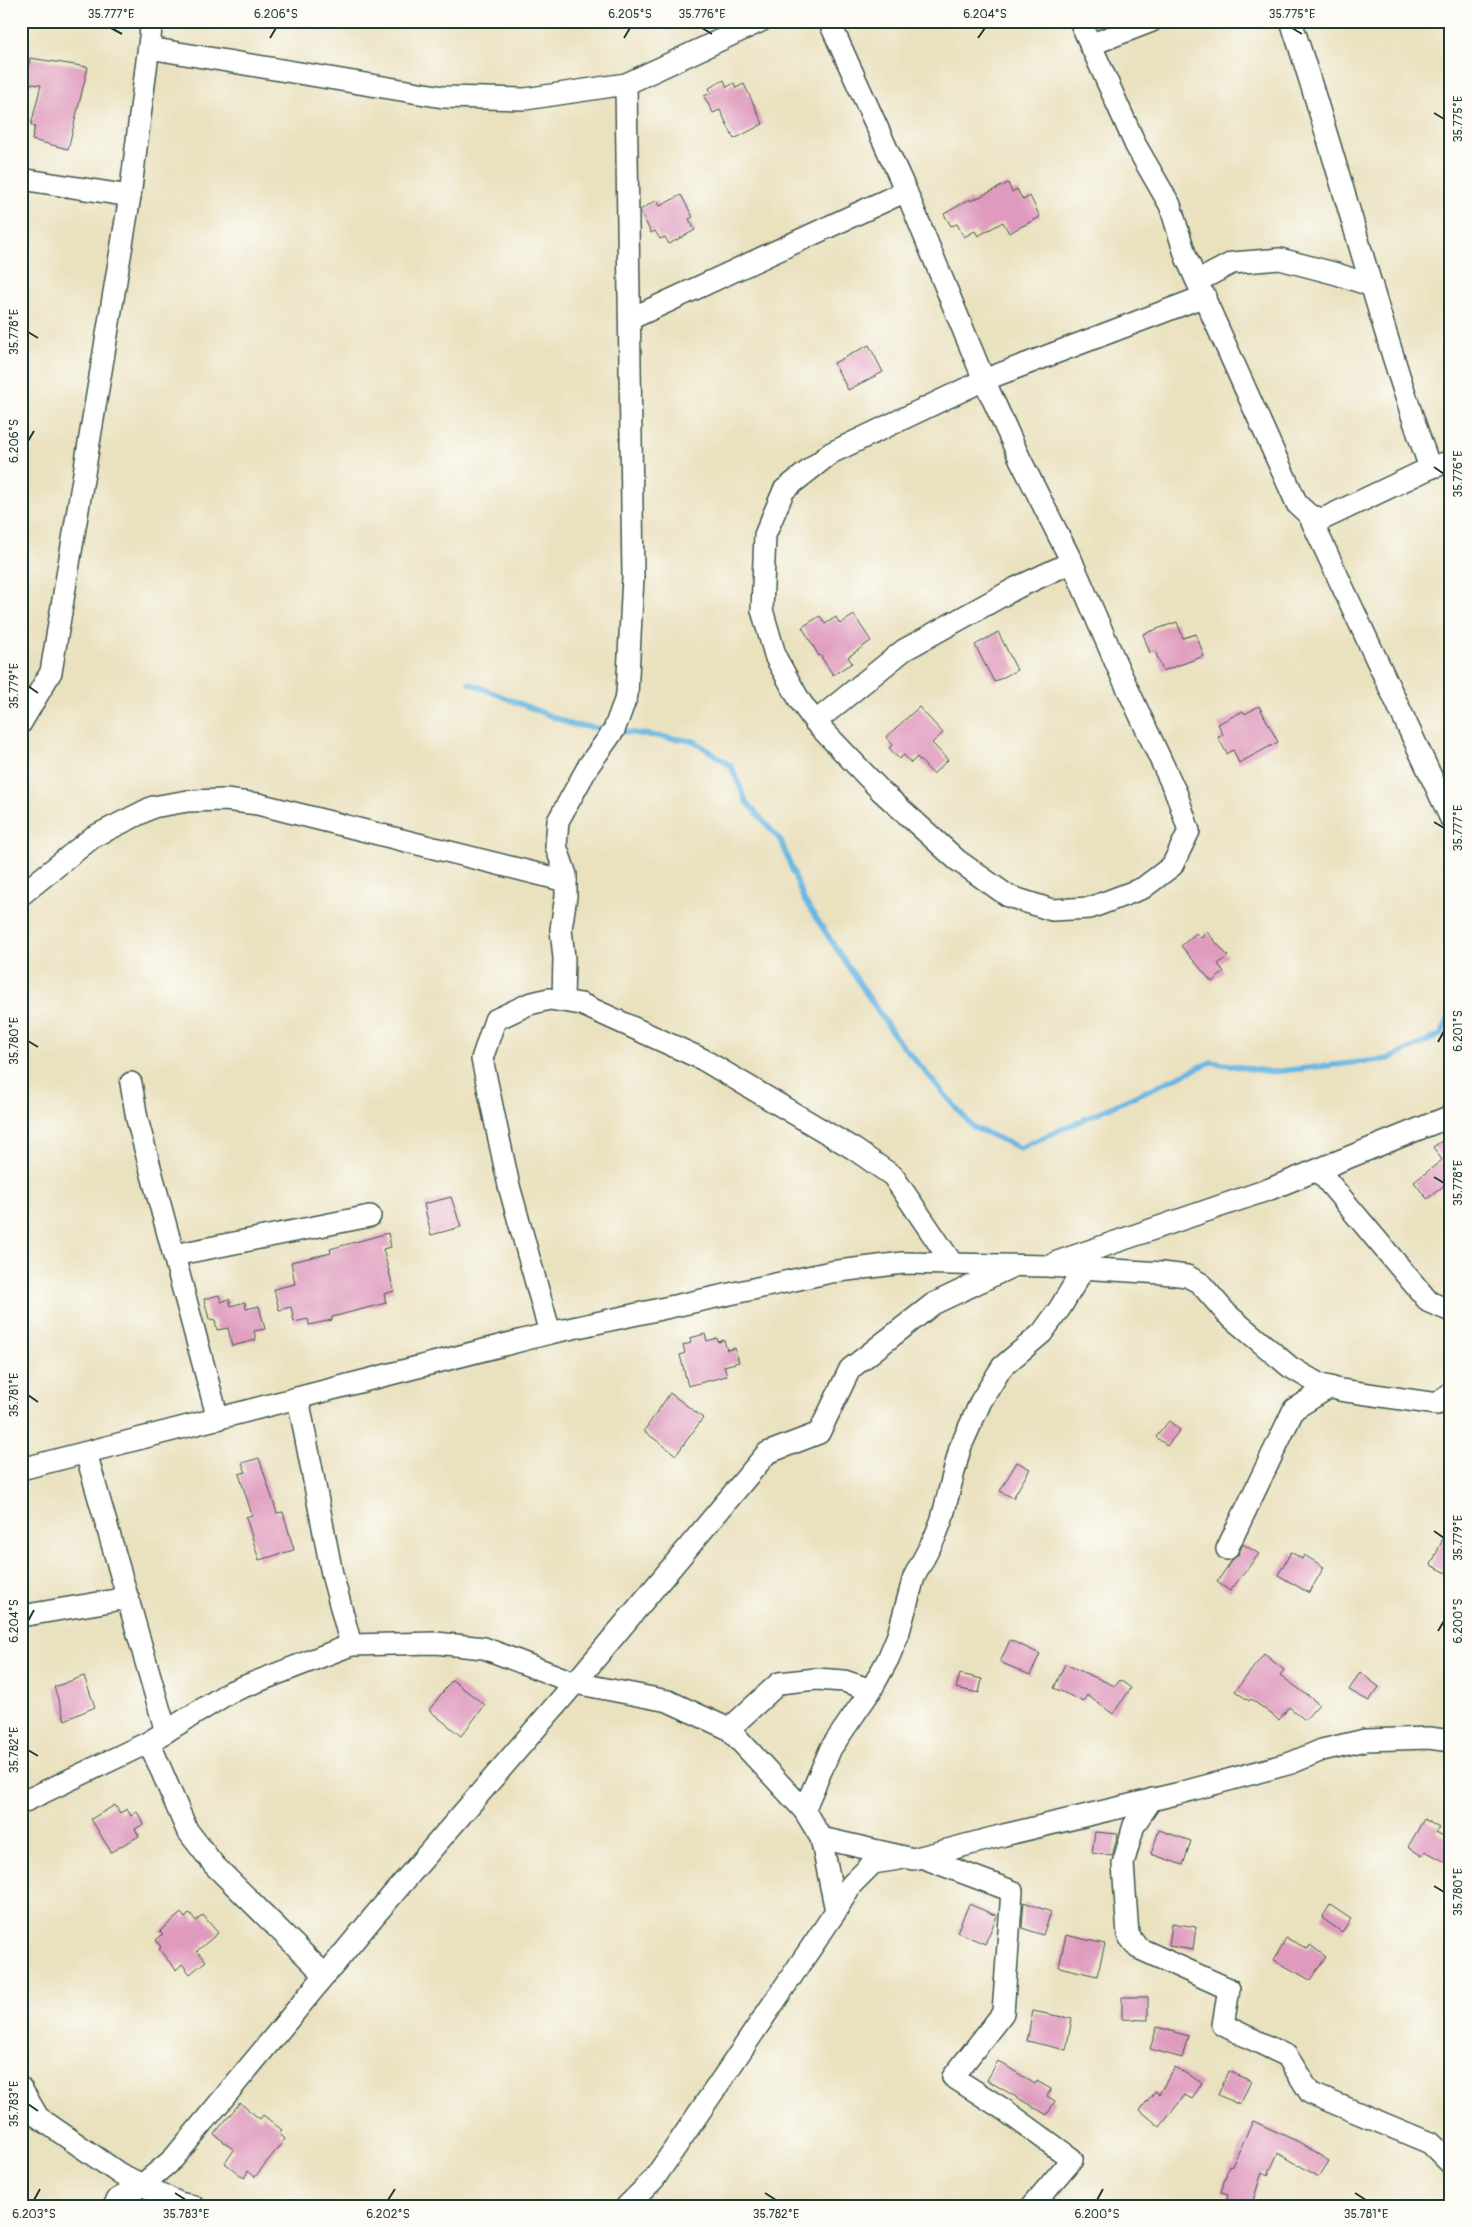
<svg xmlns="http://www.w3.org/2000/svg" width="1472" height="2227" font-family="Pangolin,sans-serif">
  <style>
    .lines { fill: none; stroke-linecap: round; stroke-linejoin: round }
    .stream { stroke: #68b6e2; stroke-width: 5.5 }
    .building { fill: #df9abd }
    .minor-casing { stroke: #3d5649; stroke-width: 24 }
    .minor { stroke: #fff; stroke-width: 21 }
    .ticks { fill: none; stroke: #1f3d34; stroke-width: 2 }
    .neatline { fill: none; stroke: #1f3d34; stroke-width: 2 }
    .ticks-label { font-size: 12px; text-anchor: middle; fill: #1f3d34 }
  </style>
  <rect width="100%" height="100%" fill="#fdfcf7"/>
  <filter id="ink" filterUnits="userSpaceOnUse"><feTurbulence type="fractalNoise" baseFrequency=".02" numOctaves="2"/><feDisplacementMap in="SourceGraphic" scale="10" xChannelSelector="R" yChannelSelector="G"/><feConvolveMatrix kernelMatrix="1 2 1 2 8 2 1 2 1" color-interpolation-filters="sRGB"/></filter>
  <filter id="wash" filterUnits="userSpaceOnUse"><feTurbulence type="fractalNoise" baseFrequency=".0096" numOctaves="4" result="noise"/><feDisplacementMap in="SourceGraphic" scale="20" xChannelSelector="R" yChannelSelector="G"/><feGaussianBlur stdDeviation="1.12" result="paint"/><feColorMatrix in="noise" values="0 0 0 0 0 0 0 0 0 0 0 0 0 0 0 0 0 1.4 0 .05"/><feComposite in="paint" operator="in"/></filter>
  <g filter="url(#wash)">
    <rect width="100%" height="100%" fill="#eae1bf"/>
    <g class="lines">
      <g class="stream">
        <polyline points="469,683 573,725 608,729"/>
        <polyline points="618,731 694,741 731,766 746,801 781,841 804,900 896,1038 973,1127 1020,1148 1211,1062 1271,1072 1388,1059 1442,1034 1451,1007"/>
      </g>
    </g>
    <g id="blocks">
      <g class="building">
        <polygon points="30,58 88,67 68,149 32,140 35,126 31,125 41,85 25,83"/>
        <polygon points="724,80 727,87 734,83 736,88 744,84 763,124 734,139 720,110 713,113 704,96 711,93 709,88"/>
        <polygon points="1008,183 1012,192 1017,189 1023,200 1030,196 1040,217 1009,233 1003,222 978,236 975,231 964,237 957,224 951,226 944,214 970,199 971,201"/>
        <polygon points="681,195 693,217 689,219 695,230 669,244 665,237 660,239 655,231 651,233 640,210 657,200 660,206"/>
        <polygon points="869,345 883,372 848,390 834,363"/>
        <polygon points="854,615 871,641 848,657 852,663 833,675 820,655 819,656 802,627 820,616 825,624 836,617 840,624"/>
        <polygon points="1177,622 1183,638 1196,634 1204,656 1163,671 1155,651 1150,653 1143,634"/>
        <polygon points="998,632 1017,670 994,682 975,645"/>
        <polygon points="1259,706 1278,742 1239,763 1233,750 1227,754 1218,737 1223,735 1218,724 1243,711 1245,714"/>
        <polygon points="919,707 943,733 932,743 948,760 933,774 917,757 911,763 904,755 899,759 889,748 893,745 886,737"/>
        <polygon points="1207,932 1228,956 1218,964 1224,972 1212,982 1181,946 1196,933 1201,938"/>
        <polygon points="1451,1135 1451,1180 1427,1199 1414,1182 1442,1160 1433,1147"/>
        <polygon points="451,1197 461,1227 431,1235 424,1204"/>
        <polygon points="388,1233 391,1247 383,1249 394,1291 384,1294 386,1303 332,1317 332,1320 309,1325 308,1319 294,1322 291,1307 279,1310 274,1289 295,1284 291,1262 331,1253 330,1249"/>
        <polygon points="219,1295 221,1302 229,1299 231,1306 245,1302 246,1309 259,1306 265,1329 254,1331 256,1340 232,1346 228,1328 217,1330 215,1320 209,1319 204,1299"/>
        <polygon points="705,1334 707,1341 717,1338 718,1342 724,1340 727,1350 735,1348 739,1362 724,1366 727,1376 688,1386 680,1355 685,1353 683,1345 691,1343 690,1338"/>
        <polygon points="670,1393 703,1418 676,1455 644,1431"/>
        <polygon points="1169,1421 1180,1430 1167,1446 1156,1437"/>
        <polygon points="259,1458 277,1513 283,1512 294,1550 259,1560 246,1517 252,1515 239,1474 246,1472 242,1463"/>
        <polygon points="1017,1462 1030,1469 1013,1498 1000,1491"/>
        <polygon points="1451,1521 1451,1575 1431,1565"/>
        <polygon points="1243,1544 1259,1554 1230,1591 1217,1582 1232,1560 1238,1555"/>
        <polygon points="1291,1552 1302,1559 1304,1555 1324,1567 1309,1593 1278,1575"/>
        <polygon points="1010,1640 1040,1654 1030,1675 1000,1662"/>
        <polygon points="1264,1654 1284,1670 1280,1675 1319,1704 1305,1720 1289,1707 1279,1720 1251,1699 1249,1701 1235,1691"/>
        <polygon points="1065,1664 1115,1686 1120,1680 1131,1688 1113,1714 1087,1695 1084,1702 1054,1688"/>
        <polygon points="1360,1672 1379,1687 1369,1701 1349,1690"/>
        <polygon points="960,1674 982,1679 979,1693 956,1688"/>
        <polygon points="84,1676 95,1707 65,1720 54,1687"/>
        <polygon points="452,1680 485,1705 461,1736 429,1710"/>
        <polygon points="115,1805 120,1813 127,1809 131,1816 137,1812 144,1824 135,1829 139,1836 111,1852 91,1819"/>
        <polygon points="1424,1819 1439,1828 1436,1832 1451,1840 1451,1865 1425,1851 1422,1856 1408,1847"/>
        <polygon points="1159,1830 1191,1841 1183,1865 1151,1854"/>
        <polygon points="1095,1832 1118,1834 1112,1856 1092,1853"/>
        <polygon points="1024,1902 1051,1912 1043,1935 1022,1928"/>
        <polygon points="969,1904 997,1916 985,1944 957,1932"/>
        <polygon points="1330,1905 1351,1919 1342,1932 1322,1918"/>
        <polygon points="181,1913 185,1918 190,1913 196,1921 203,1915 218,1933 197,1951 206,1961 190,1974 182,1964 176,1970 159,1949 161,1947 156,1940 163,1934 160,1931"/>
        <polygon points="1172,1923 1196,1927 1193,1950 1169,1946"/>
        <polygon points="1066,1935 1105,1944 1097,1976 1059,1967"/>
        <polygon points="1286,1938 1308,1949 1310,1945 1326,1957 1310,1980 1274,1960"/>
        <polygon points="1122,1997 1148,1997 1148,2020 1122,2019"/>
        <polygon points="1033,2011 1072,2019 1066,2050 1027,2041"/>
        <polygon points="1157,2027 1188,2036 1182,2058 1150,2049"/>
        <polygon points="998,2061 1035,2084 1037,2081 1051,2089 1047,2096 1055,2101 1047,2115 987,2080"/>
        <polygon points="1175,2067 1202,2083 1192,2099 1185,2095 1160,2127 1140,2110 1155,2091 1159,2094"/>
        <polygon points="1228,2071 1251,2081 1240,2105 1218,2095"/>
        <polygon points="240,2103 260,2119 263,2115 282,2130 279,2133 285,2139 255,2177 248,2171 244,2178 225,2163 234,2150 214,2134"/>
        <polygon points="1253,2121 1299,2142 1329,2161 1319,2177 1278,2153 1268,2175 1262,2172 1252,2204 1245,2202 1244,2206 1225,2206 1228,2194 1221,2192 1229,2165 1232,2166"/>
      </g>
    </g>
  </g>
  <g filter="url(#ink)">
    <use href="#blocks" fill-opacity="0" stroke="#3d5649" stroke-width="1"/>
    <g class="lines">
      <g class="minor-casing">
        <g id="minor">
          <polyline points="829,21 906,191 984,380 1020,459 1072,562 1118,668 1177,795 1189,831 1172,866 1143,888 1090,908 1052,910 1008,896 957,860 881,791 815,722 800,701 776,658 762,610 765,535 784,490 831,453 984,380 1205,296"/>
          <polyline points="1080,21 1136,146 1170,205 1186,257 1297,504 1309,515 1323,519 1430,468 1451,461"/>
          <path d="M1291 21C1340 169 1378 321 1430 468"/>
          <polyline points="1090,45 1152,21"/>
          <polyline points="149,48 443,97 525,99 626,84 761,21"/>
          <polyline points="21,179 130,196"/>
          <polyline points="1198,281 1232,263 1280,259 1337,274 1372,286"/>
          <polyline points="630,319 906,191"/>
          <polyline points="1309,515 1451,819"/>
          <polyline points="815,722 904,650 1016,588 1072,562"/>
          <polyline points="21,723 51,672 130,196 152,21"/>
          <polyline points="21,895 93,837 153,807 188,801 225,800 258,804 566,881"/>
          <polyline points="563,1001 564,958 561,929 566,896 566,875 556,846 558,821 589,765 614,730 627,695 633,577 626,84"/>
          <polyline points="131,1083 137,1119 218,1419"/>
          <polyline points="1319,1171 1429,1302 1451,1311"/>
          <polyline points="174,1255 370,1216"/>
          <polyline points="1057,1262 1270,1189 1451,1116"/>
          <polyline points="550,1333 509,1186 482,1059 495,1020 529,1004 549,999 581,1004 702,1059 854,1149 893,1176 952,1263"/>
          <polyline points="298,1398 332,1574 351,1645"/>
          <polyline points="86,1453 166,1732"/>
          <polyline points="21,1469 550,1333 831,1272 903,1263 1047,1266 1162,1273 1187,1276 1200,1283 1227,1314 1290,1367 1319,1384 1340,1390 1437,1404 1451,1393"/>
          <polyline points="1227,1549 1294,1409 1330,1387"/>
          <polyline points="21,1616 128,1598"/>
          <polyline points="729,1729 804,1810"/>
          <polyline points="149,1742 187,1830 214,1865 325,1975"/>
          <polyline points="1152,1799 1134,1825 1123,1864 1128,1935 1138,1948 1229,1989 1223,2025 1287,2056 1310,2093 1430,2143 1451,2164"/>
          <polyline points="21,1803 149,1742 230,1692 351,1645 436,1643 484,1648 575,1683 668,1701 729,1729 779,1683 816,1679 844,1681 871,1690"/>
          <polyline points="821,1838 913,1859 1004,1835 1176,1794 1291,1763 1322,1750 1365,1740 1429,1738 1451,1741"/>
          <polyline points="921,1857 1012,1891 1003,2013 953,2077 1003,2109 1072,2159 1032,2206"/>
          <polyline points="836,1911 851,1885 873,1863 899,1859"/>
          <polyline points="21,2088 38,2117 120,2174 179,2203 193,2206"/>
          <polyline points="114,2206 118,2199 142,2185 173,2159 375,1915 575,1683 767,1453 819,1433 850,1369 933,1304 1013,1266"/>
          <polyline points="627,2206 654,2179 836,1911 821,1838 804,1810 831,1748 871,1690 888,1659 898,1635 914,1577 935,1537 942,1519 960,1448 981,1401 1002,1367 1042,1333 1060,1308 1084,1268"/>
        </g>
      </g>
      <use href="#minor" class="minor"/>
    </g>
  </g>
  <path class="ticks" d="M111 28 122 34M702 28 712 34M1292 28 1302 34M270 38 276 28M624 38 630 28M978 38 985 28M1434 113 1444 119M28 332 38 338M28 441 34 431M1434 467 1444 474M28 686 38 693M1434 822 1444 828M28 1041 38 1047M1438 1042 1444 1031M1434 1177 1444 1183M28 1395 38 1402M1434 1531 1444 1538M28 1621 34 1610M1438 1631 1444 1621M28 1750 38 1756M1434 1886 1444 1892M28 2104 38 2111M175 2193 186 2200M765 2193 776 2200M1355 2193 1366 2200M34 2200 40 2189M388 2200 395 2189M1097 2200 1103 2189"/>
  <rect width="1472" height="2227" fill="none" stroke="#fdfcf7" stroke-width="55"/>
  <rect x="28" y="28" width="1416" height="2172" class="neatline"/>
  <g class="ticks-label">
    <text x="111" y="18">35.777°E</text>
    <text x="276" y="18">6.206°S</text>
    <text x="630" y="18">6.205°S</text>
    <text x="702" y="18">35.776°E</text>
    <text x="985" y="18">6.204°S</text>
    <text x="1292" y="18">35.775°E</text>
    <text transform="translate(1458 119) rotate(-90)" y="4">35.775°E</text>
    <text transform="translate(14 332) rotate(-90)" y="4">35.778°E</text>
    <text transform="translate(14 441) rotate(-90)" y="4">6.206°S</text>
    <text transform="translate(1458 474) rotate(-90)" y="4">35.776°E</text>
    <text transform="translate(14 686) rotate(-90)" y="4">35.779°E</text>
    <text transform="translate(1458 828) rotate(-90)" y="4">35.777°E</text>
    <text transform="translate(1458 1031) rotate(-90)" y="4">6.201°S</text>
    <text transform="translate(14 1041) rotate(-90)" y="4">35.780°E</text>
    <text transform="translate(1458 1183) rotate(-90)" y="4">35.778°E</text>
    <text transform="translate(14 1395) rotate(-90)" y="4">35.781°E</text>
    <text transform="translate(1458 1538) rotate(-90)" y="4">35.779°E</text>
    <text transform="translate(14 1621) rotate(-90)" y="4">6.204°S</text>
    <text transform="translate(1458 1621) rotate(-90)" y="4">6.200°S</text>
    <text transform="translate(14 1750) rotate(-90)" y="4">35.782°E</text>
    <text transform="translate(1458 1892) rotate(-90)" y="4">35.780°E</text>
    <text transform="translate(14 2104) rotate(-90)" y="4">35.783°E</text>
    <text x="34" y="2218">6.203°S</text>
    <text x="186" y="2218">35.783°E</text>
    <text x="388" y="2218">6.202°S</text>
    <text x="776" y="2218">35.782°E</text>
    <text x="1097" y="2218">6.200°S</text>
    <text x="1366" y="2218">35.781°E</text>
  </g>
</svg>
